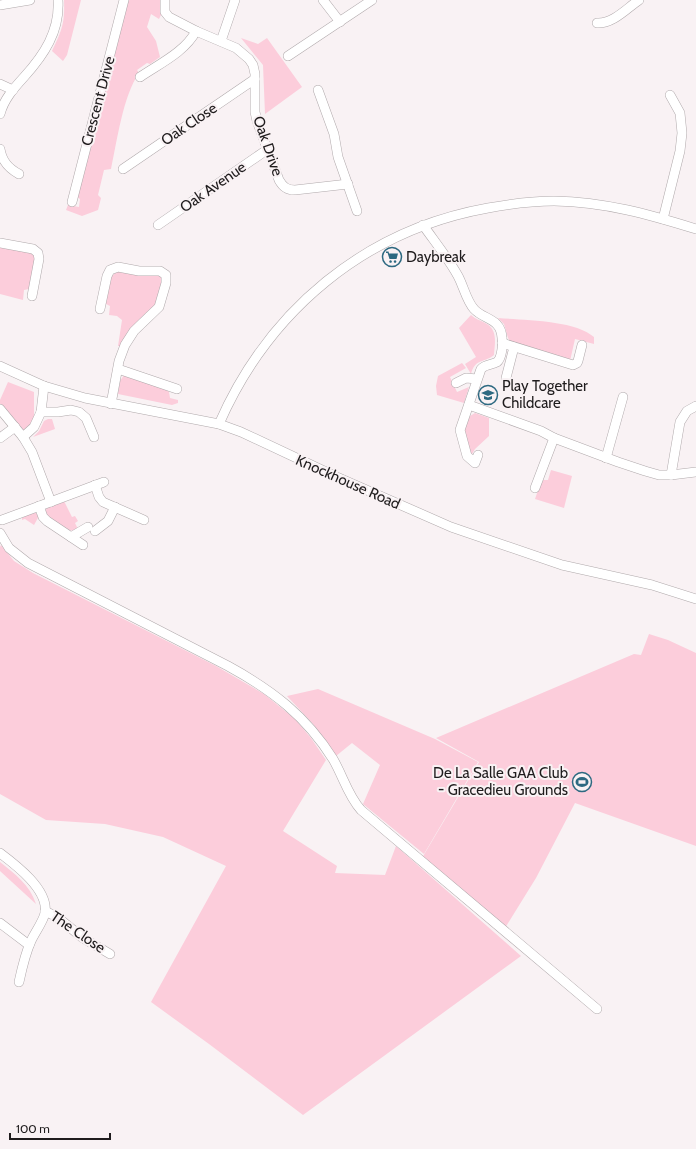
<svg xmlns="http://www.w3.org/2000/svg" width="696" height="1149" font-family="Cabin,sans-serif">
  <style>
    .green { fill: #fccddb }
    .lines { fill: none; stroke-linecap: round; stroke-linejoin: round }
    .minor-casing { stroke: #b0a9ab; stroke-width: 10 }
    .minor { stroke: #fff; stroke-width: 9 }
    .labels { text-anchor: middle; stroke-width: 4; stroke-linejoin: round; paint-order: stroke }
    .street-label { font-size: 15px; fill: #1f1c1d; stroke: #f9f2f4 }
    .poi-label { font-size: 15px; fill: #1f1c1d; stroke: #f9f2f4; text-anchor: start }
  </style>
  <rect width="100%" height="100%" fill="#f9f2f4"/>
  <g class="green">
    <path d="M64 0H81L67 55 63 61 52 51C62 30 65 23 64 0Z"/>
    <path d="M128 0H162L161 15 159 19 151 14 147 27 156 41 160 57 150 64 147 63 137 70 139 73C123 96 117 141 111 169L104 170 98 195 101 198 98 210 82 216 66 210 68 205 79 207 80 199 77 197Z"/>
    <polygon points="241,38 258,44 267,38 302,87 265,114 263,65"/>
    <polygon points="0,247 33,253 36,256 29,289 24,290 23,300 0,294"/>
    <polygon points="118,270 163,276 159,304 129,331 120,346 118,346 122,320 117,316 109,315 110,306 106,304 105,299 110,275 113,275"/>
    <path d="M471 315C475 319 480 320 485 323 498 329 495 343 494 355 485 363 475 358 471 374L465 364 476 357 459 328Z"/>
    <path d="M498 318C524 320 575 320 594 337V344L575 339 570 361 510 341 508 338 504 324Z"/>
    <polygon points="462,363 466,368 450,377 457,392 469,387 464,403 437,395 436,386 438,376"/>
    <polygon points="124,375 167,390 169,392 170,398 178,400 178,403 172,405 118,394 120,381"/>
    <path d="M8 382 34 392V415L36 417C34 422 28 430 23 431L19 428 0 404V400Z"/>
    <polygon points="475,413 489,418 489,436 475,449 472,454 470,453 464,431 470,416"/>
    <polygon points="48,419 52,419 55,429 33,437 39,431 44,421"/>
    <polygon points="551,470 572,476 564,508 535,499 541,482 543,480 548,480"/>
    <path d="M64 501 72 517 75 516 78 521 75 523 78 529C75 530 72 531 69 530 64 529 47 518 46 513 45 511 46 510 47 507Z"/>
    <polygon points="31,513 36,513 39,516 34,525 25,519 22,520 22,518"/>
    <polygon points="1,545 14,561 33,573 216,666 264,694 295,719 311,738 326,760 283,831 337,866 335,873 385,875 396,846 521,956 303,1115 209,1044 151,1002 226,866 163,837 105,824 46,820 0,794 0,547"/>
    <polygon points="649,634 668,640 696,653 696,846 575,803 536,878 505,928 422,858 479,762 436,738 634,654 641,655"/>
    <polygon points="318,689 435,739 478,762 424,854 363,804 380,765 352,743 336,756 313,724 287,696"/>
    <path d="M0 862C15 874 30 885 36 904L0 871Z"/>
  </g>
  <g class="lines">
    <g class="minor-casing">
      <g id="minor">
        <path d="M165 0V12L169 17 196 31 236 48 249 59 253 65 255 74V112L257 121 279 180C283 187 287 190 295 190L348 184"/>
        <polyline points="323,0 340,22"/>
        <polyline points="0,5 30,0"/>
        <path d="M597 23C613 24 627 8 639 0"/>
        <polyline points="221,41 235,0"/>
        <polyline points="288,56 372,0"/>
        <path d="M140 77C159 64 185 52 196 31"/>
        <polyline points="0,84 13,90"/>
        <polyline points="318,90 334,134 338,157 357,211"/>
        <path d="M0 114C4 99 14 88 24 77 44 55 60 31 58 0"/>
        <path d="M0 149C2 161 8 168 19 174"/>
        <polyline points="123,169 255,79"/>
        <polyline points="72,202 124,0"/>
        <polyline points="663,219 680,151 682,133 680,113 670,95"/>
        <polyline points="158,225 268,149"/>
        <path d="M423 225C435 242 448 258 458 276 463 285 467 302 474 309 484 320 501 318 502 338 503 344 502 358 497 362 492 365 485 364 481 369L460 430 467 456 475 463 478 455"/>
        <polyline points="0,243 33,249 38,253 39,259 32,296"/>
        <polyline points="100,309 107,276 110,270 118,267 139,271 160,271 166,275 166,283 159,307 134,331 125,345 119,361 111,404"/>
        <polyline points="502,343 573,365 577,363 578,361 582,345"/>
        <polyline points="0,366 44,386 85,398 219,424 241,432 337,477 451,527 562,565 652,585 696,599"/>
        <polyline points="118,369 177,389"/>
        <polyline points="506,378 514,347"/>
        <polyline points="456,383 466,378 477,379"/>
        <polyline points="469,405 541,431 554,438 618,462 645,471 659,475 671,475 696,472"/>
        <polyline points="0,409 23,437 32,452 51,502"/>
        <polyline points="41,412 44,386"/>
        <path d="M219 424C269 310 365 230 488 208 510 204 532 201 554 201 605 202 648 214 696 229"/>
        <polyline points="23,437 34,427 41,412 58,412 71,410 79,412 86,418 94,437"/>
        <polyline points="0,438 15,427"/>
        <polyline points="606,458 623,397"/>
        <polyline points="671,475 680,422 687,411 696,406"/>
        <polyline points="95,485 99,497 103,502 144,520"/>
        <polyline points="535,488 554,438"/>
        <polyline points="39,506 43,517 47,521 83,545"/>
        <polyline points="2,520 104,482"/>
        <polyline points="95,531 108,521 115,507"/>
        <path d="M0 533 9 548 28 563 228 666C272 690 306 716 333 759 343 776 348 796 361 810L597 1009"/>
        <polyline points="71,537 88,527"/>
        <path d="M0 853C16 865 49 890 45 913 43 922 35 932 31 941 25 954 22 968 19 982"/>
        <polyline points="45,911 57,917 83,938 110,954"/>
        <polyline points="0,923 29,945"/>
      </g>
    </g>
    <use href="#minor" class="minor"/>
  </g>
  <defs>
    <g id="supermarket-ring" transform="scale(1)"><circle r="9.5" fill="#f9f2f4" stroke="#2d6981" stroke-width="1.5"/><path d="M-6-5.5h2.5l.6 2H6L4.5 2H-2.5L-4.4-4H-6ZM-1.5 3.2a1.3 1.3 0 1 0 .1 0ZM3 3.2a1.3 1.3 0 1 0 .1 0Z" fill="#2d6981"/></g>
    <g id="school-ring" transform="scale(1)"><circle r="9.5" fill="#f9f2f4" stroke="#2d6981" stroke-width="1.5"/><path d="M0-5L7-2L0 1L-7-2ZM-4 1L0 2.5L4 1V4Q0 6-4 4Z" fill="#2d6981"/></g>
    <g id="stadium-ring" transform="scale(1)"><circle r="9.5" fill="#f9f2f4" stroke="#2d6981" stroke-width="1.5"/><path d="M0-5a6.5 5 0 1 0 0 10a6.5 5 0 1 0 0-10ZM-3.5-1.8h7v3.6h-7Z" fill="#2d6981"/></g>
  </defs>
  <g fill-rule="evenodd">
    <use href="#supermarket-ring" x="392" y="257"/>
    <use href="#school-ring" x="488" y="395"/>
    <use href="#stadium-ring" x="582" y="782"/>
  </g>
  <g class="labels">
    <g class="street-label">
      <text transform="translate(98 101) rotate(-75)" y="5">Crescent Drive</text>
      <text transform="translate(189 124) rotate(-34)" y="5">Oak Close</text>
      <text transform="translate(268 146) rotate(71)" y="5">Oak Drive</text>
      <text transform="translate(213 187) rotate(-35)" y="5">Oak Avenue</text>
      <text transform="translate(348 482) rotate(24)" y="5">Knockhouse Road</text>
      <text transform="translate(78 932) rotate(34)" y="5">The Close</text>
    </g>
    <g class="poi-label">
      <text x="406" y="262">Daybreak</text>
      <text x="502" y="391">Play Together<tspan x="502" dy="17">Childcare</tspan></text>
      <text x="568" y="778" text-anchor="end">De La Salle GAA Club<tspan x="568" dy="17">- Gracedieu Grounds</tspan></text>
    </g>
  </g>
  <path d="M10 1133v6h100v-6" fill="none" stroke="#1f1c1d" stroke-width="2"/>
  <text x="16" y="1133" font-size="12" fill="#1f1c1d" stroke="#f9f2f4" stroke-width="3" paint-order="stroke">100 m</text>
</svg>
